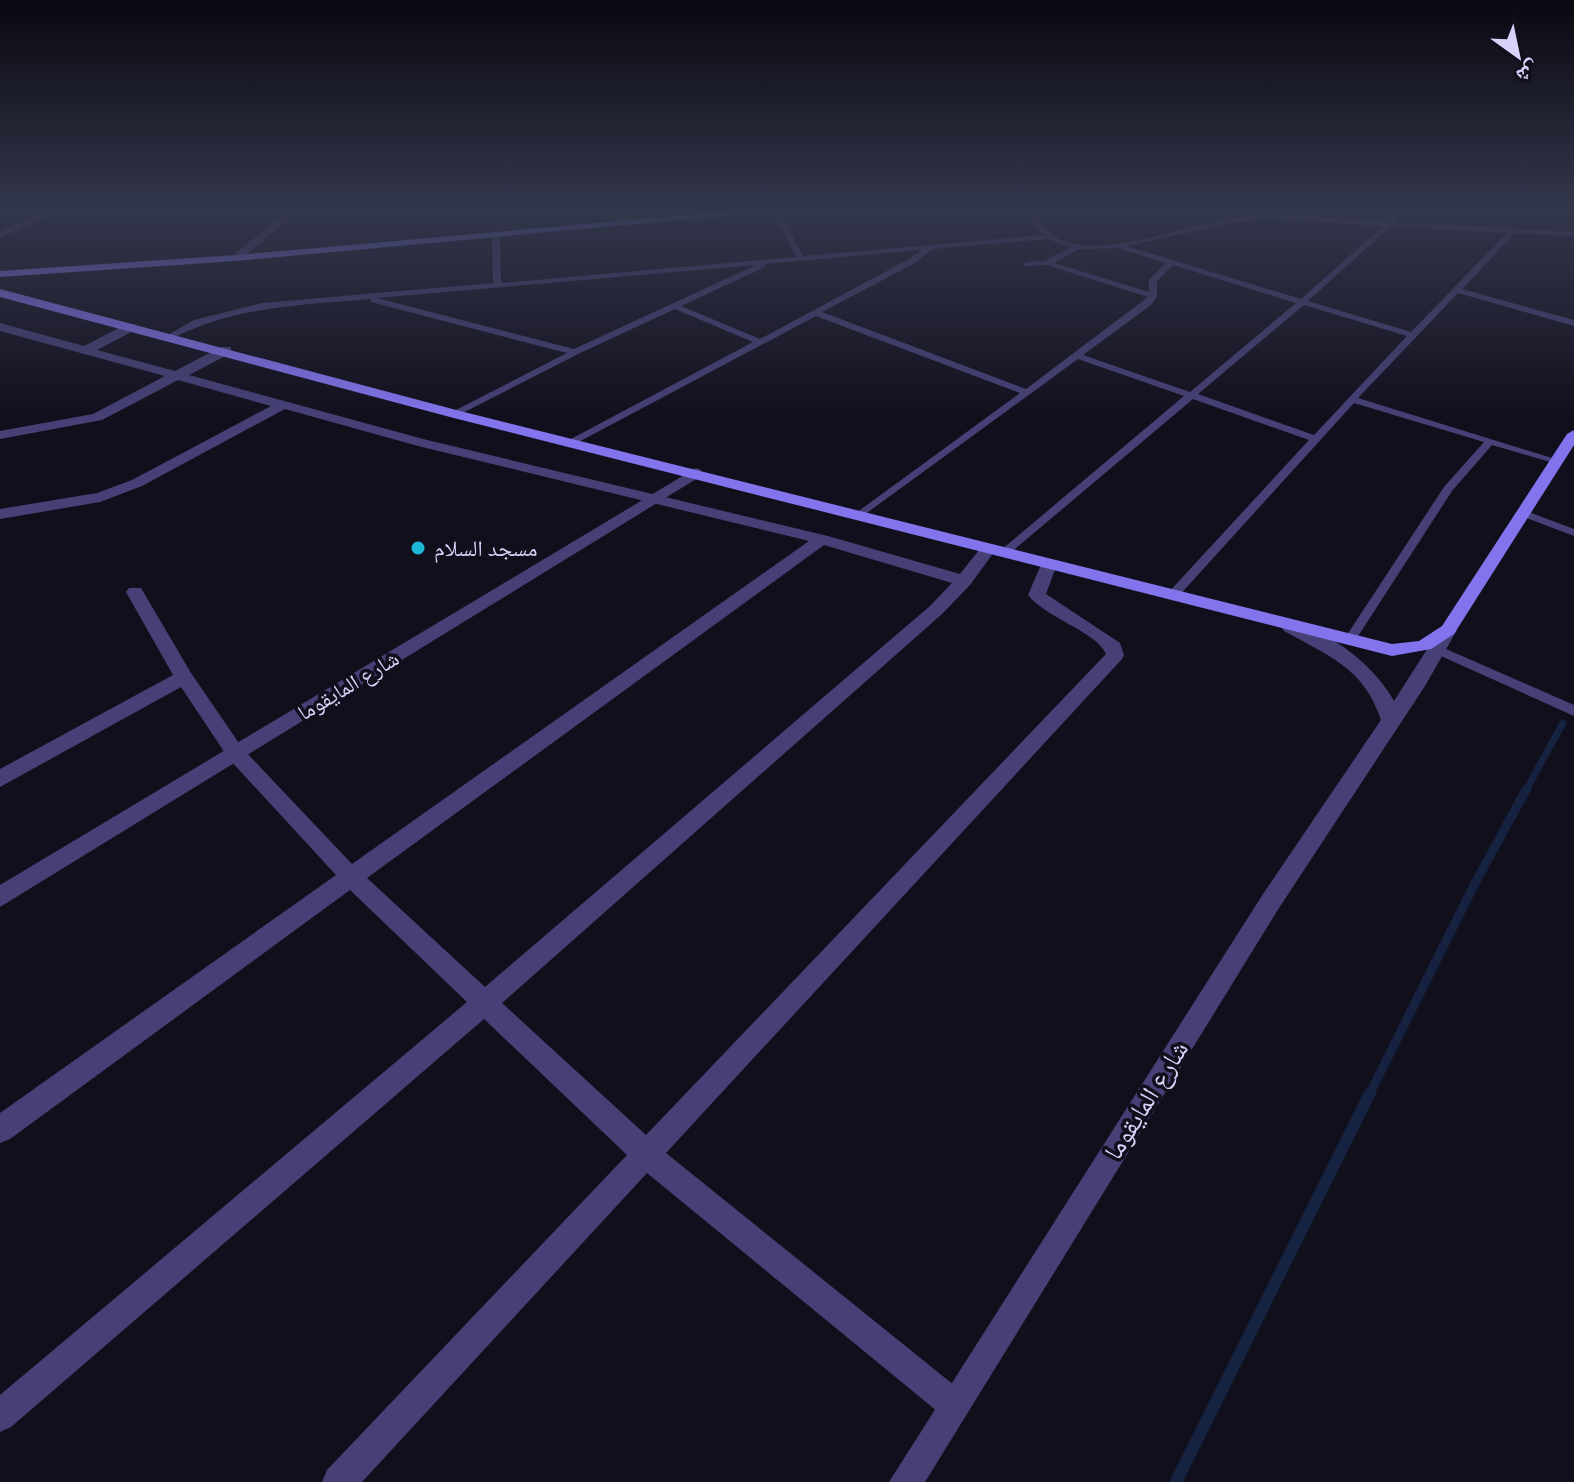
<svg xmlns="http://www.w3.org/2000/svg" width="1574" height="1482" font-family="Overpass,'Noto Naskh Arabic',sans-serif">
  <style>
    .lines { fill: none; stroke-linecap: round; stroke-linejoin: round }
    .stream-far2 { stroke: #152240; stroke-width: 7 }
    .stream-far1 { stroke: #152240; stroke-width: 9 }
    .stream { stroke: #152240; stroke-width: 12 }
    .service { fill: #464076; fill-rule: evenodd }
    .minor { fill: #464076; fill-rule: evenodd }
    .tertiary { fill: #464076; fill-rule: evenodd }
    .secondary { fill: #8174ec; fill-rule: evenodd }
    .poi-dot { fill: #1db7d8; stroke: #120f1d; stroke-width: 3 }
    .labels { text-anchor: middle; stroke-width: 7; stroke-linejoin: round; paint-order: stroke }
    .poi-label { font-size: 22px; fill: #d8d1f9; stroke: #120f1d; text-anchor: start }
    .street-label { font-size: 22px; fill: #d8d1f9; stroke: #120f1d }
    .near-street-label { font-size: 26px; fill: #d8d1f9; stroke: #120f1d }
  </style>
  <rect width="100%" height="100%" fill="#120f1d"/>
  <g class="lines">
    <polyline class="stream-far2" points="1526,790 1563,723"/>
    <polyline class="stream-far1" points="1369,1095 1473,887 1527,788"/>
    <polyline class="stream" points="1176,1482 1370,1093"/>
    <g class="service">
      <path d="M772 210 779 211 803 256 1043 235 1024 210H1031C1045 228 1054 242 1079 245 1126 251 1187 225 1235 218 1284 210 1338 219 1387 221L1389 210H1396L1395 222 1574 232V236L1515 233 1462 289 1574 320V326L1458 293 1358 398 1562 461 1557 464 1492 445 1452 491 1353 644 1349 645 1343 641 1444 487 1484 442 1354 403 1176 599H1168L1166 596 1168 593 1309 440 1193 399 1009 554H1001V550L1184 396 1078 359 860 518 856 517V513L1020 393 816 316 573 445 569 444V440L753 342 675 309 578 354 455 417 452 416V412L567 353 371 302V299C303 305 235 306 173 338L166 336 194 320 262 303 493 283 492 235 496 233 500 235 501 283 796 257ZM1267 219 1383 226 1301 299 1126 246 1235 222ZM1391 226 1507 233 1411 332 1308 301ZM1047 239 1071 247 1045 261 1027 262 1023 264 1024 266 1047 265 1148 297 1026 389 822 312 915 263 933 249ZM1118 248 1166 263 1149 280V292L1054 263 1079 249ZM921 250 909 259 760 339 681 306 765 267V264ZM756 265 574 349 377 298ZM1173 265 1296 303 1190 392 1083 355 1151 305 1157 296V281ZM1304 305 1407 336 1314 435 1198 394Z"/>
      <polygon points="1523,510 1574,529 1574,536 1519,515 1517,513"/>
      <polygon points="1437,645 1574,705 1574,716 1432,652 1431,649 1432,646"/>
    </g>
    <g class="minor">
      <polygon points="47,210 61,210 0,238 0,231"/>
      <polygon points="288,210 300,210 240,260 232,260 232,256"/>
      <polygon points="619,210 629,210 627,226 618,224"/>
      <path d="M0 323 84 346 127 324H135V330L97 350 175 371 221 347H231V353L189 375 427 440 828 536 960 574 983 545H995L997 548 970 585 942 614 502 1003 646 1135 1106 654C1097 632 1046 618 1028 595L1043 560H1055L1057 564 1046 594 1120 643 1124 655 1122 659 666 1153 965 1394 970 1405 965 1416 954 1421 943 1416 647 1173 362 1482H322L327 1470 627 1155 484 1019 11 1427 0 1432V1395L467 1002 350 890 10 1139 0 1143V1113L336 875 229 759 181 687 0 787V769L173 675 126 592 129 588H141L191 673 243 749 352 864 809 541 418 446 285 409 142 486 100 502 0 519V509L97 493 132 480 271 406 178 380 102 420 0 439V431L93 414 165 376 0 331ZM824 545 952 583 930 606 485 987 367 878Z"/>
    </g>
    <g class="tertiary">
      <polygon points="696,468 701,470 701,476 0,907 0,885"/>
      <path d="M1290 621C1331 632 1374 665 1394 701L1442 626 1448 624 1457 630 1425 686 1279 908 925 1482H889L1263 894 1381 720C1364 668 1329 656 1284 631L1281 627 1284 623Z"/>
    </g>
    <g class="secondary">
      <polygon points="743,210 788,210 236,261 0,277 0,271 236,255"/>
      <polygon points="0,289 460,411 1392,644 1419,641 1442,626 1567,434 1574,430 1574,445 1454,634 1431,649 1392,656 450,417 0,297"/>
    </g>
  </g>
  <linearGradient id="sky" x2="0" y2="1"><stop stop-color="#0a0810"/><stop offset="0.5" stop-color="#33374c"/><stop offset="1" stop-color="#33374c" stop-opacity="0"/></linearGradient>
  <rect width="1574" height="418" fill="url(#sky)"/>
  <circle class="poi-dot" cx="418" cy="548" r="8"/>
  <g class="labels">
    <g class="poi-label">
      <text x="434" y="556">مسجد السلام</text>
    </g>
    <g class="street-label">
      <text transform="translate(348 685) rotate(-31)" y="8">شارع المايقوما</text>
    </g>
    <g class="near-street-label">
      <text transform="translate(1146 1100) rotate(-58)" y="9">شارع المايقوما</text>
    </g>
  </g>
  <g transform="translate(1518 56) rotate(147)" stroke="#120f1d" stroke-width="6" paint-order="stroke">
  <path d="M0-6L14 30L0 20L-14 30Z" fill="#d8d1f9"/>
  <text y="-12" font-size="22" font-weight="bold" text-anchor="middle" fill="#d8d1f9">ش</text>
  </g>
</svg>
